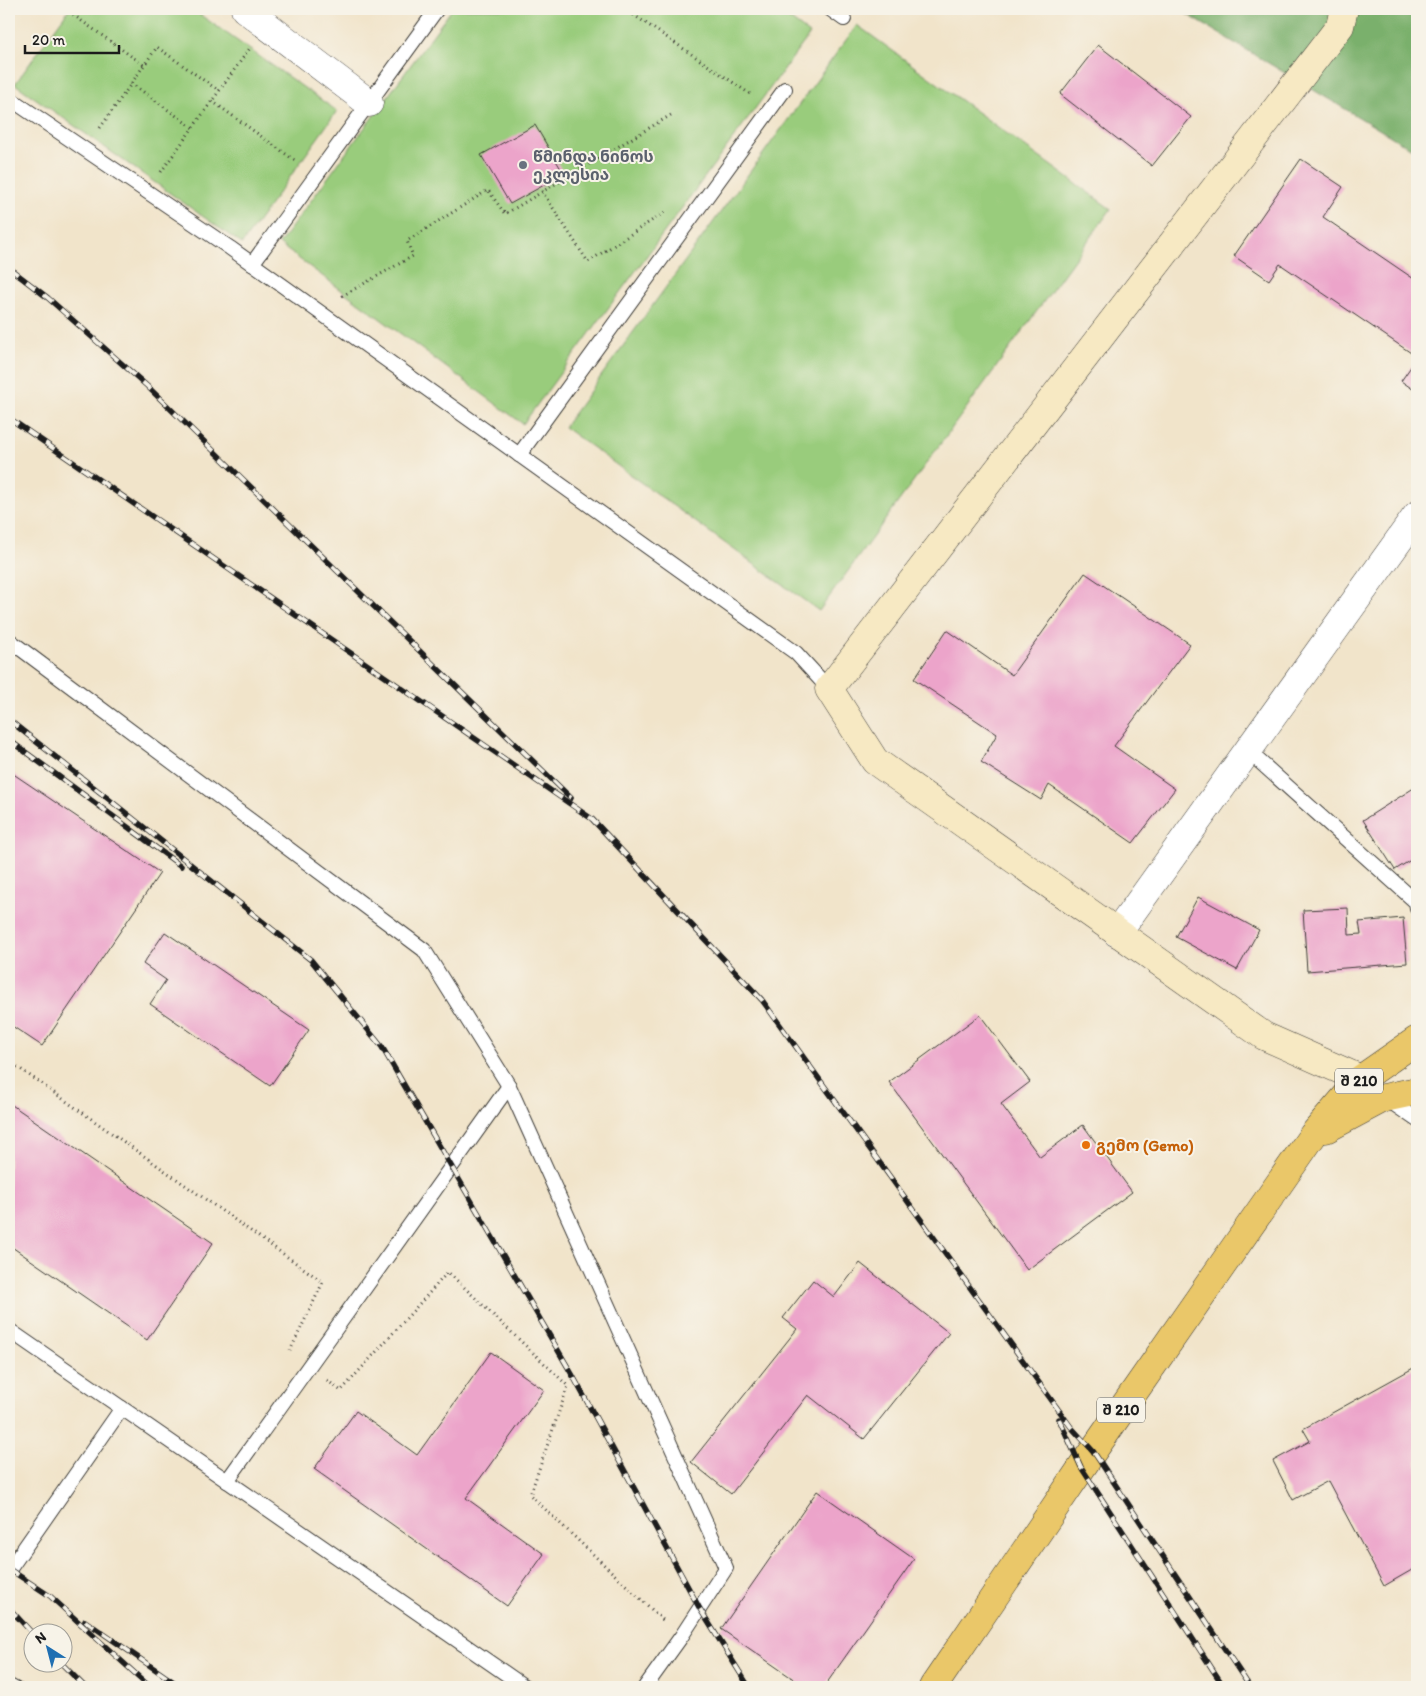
<svg xmlns="http://www.w3.org/2000/svg" width="1426" height="1696" font-family="Itim,'Noto Sans Georgian',sans-serif">
  <style>
    .green { fill: #99cc7c; stroke: #5a744c }
    .forest { fill: #7ab06c; stroke: #4b6644 }
    .building { fill: #eca4ca }
    .lines { fill: none; stroke-linecap: round; stroke-linejoin: round }
    .lane-casing { stroke: #3c3a36; stroke-width: 16 }
    .street-casing { stroke: #3c3a36; stroke-width: 29 }
    .secondary-casing { stroke: #3c3a36; stroke-width: 29 }
    .primary-casing { stroke: #3c3a36; stroke-width: 29 }
    .path { stroke: #3c3a36; stroke-width: 3; stroke-dasharray: 1 4; stroke-linecap: butt }
    .lane { stroke: #fff; stroke-width: 14 }
    .street { stroke: #fff; stroke-width: 28 }
    .secondary { stroke: #f7e9c3; stroke-width: 28 }
    .primary { stroke: #eac769; stroke-width: 28 }
    .rail-casing { stroke: #1c1c1c; stroke-width: 5.5 }
    .rail { stroke: #f7f3e8; stroke-width: 4; stroke-dasharray: 11; stroke-linecap: butt }
    .worship-dot { fill: #6b7280; stroke: #f7f3e8; stroke-width: 2 }
    .food-dot { fill: #e8710a; stroke: #f7f3e8; stroke-width: 2 }
    .labels { text-anchor: middle; stroke-width: 4; stroke-linejoin: round; paint-order: stroke }
    .shield { fill: #f7f3e8; stroke: #5e5c59; stroke-width: 1 }
    .shield-label { font-size: 15px; font-weight: bold; fill: #1c1c1c }
    .worship-label { font-size: 16px; font-weight: bold; fill: #5b616d; stroke: #f7f3e8; text-anchor: start }
    .food-label { font-size: 16px; font-weight: bold; fill: #c56008; stroke: #f7f3e8; text-anchor: start }
  </style>
  <rect width="100%" height="100%" fill="#f7f3e8"/>
  <filter id="ink" filterUnits="userSpaceOnUse"><feTurbulence type="fractalNoise" baseFrequency=".02" numOctaves="2"/><feDisplacementMap in="SourceGraphic" scale="10" xChannelSelector="R" yChannelSelector="G"/><feConvolveMatrix kernelMatrix="1 2 1 2 8 2 1 2 1" color-interpolation-filters="sRGB"/></filter>
  <filter id="wash" filterUnits="userSpaceOnUse"><feTurbulence type="fractalNoise" baseFrequency=".0096" numOctaves="4" result="noise"/><feDisplacementMap in="SourceGraphic" scale="20" xChannelSelector="R" yChannelSelector="G"/><feGaussianBlur stdDeviation="1.12" result="paint"/><feColorMatrix in="noise" values="0 0 0 0 0 0 0 0 0 0 0 0 0 0 0 0 0 1.4 0 .05"/><feComposite in="paint" operator="in"/></filter>
  <g filter="url(#wash)">
    <rect width="100%" height="100%" fill="#f1e4ca"/>
    <g class="green">
      <polygon points="69,9 192,9 337,111 242,244 15,84"/>
      <polygon points="452,9 776,9 810,34 523,424 279,244"/>
      <polygon points="857,25 1111,209 819,611 564,427"/>
    </g>
    <polygon class="forest" points="1178,9 1417,9 1417,152"/>
    <g id="blocks">
      <g class="building">
        <polygon points="1098,45 1191,117 1152,166 1060,94"/>
        <polygon points="535,125 564,174 510,204 481,155"/>
        <polygon points="1301,159 1343,187 1323,217 1417,281 1417,357 1280,264 1269,280 1234,256"/>
        <polygon points="1417,358 1417,392 1401,381"/>
        <polygon points="1085,573 1190,644 1114,746 1175,789 1133,843 1049,785 1041,800 981,762 997,734 914,679 947,630 1012,675"/>
        <polygon points="9,771 160,873 42,1046 9,1024"/>
        <polygon points="1417,786 1417,856 1395,870 1363,820"/>
        <polygon points="1198,897 1259,930 1237,970 1176,937"/>
        <polygon points="1348,908 1349,935 1361,934 1359,922 1403,918 1407,963 1307,971 1303,910"/>
        <polygon points="165,932 309,1030 270,1086 150,1004 166,980 143,964"/>
        <polygon points="980,1015 1030,1082 1001,1104 1040,1157 1083,1125 1132,1192 1027,1270 889,1082"/>
        <polygon points="9,1103 213,1243 147,1340 9,1245"/>
        <polygon points="860,1263 949,1333 864,1439 808,1395 731,1494 691,1462 797,1329 783,1318 813,1280 834,1297"/>
        <polygon points="491,1352 544,1390 466,1498 544,1554 507,1606 314,1469 356,1411 417,1455"/>
        <polygon points="1417,1366 1417,1567 1384,1586 1328,1481 1293,1500 1273,1461 1310,1441 1303,1429"/>
        <polygon points="817,1491 914,1559 824,1687 805,1687 721,1629"/>
        <polygon points="1152,1682 1156,1687 1144,1687"/>
      </g>
    </g>
  </g>
  <g filter="url(#ink)">
    <use href="#blocks" fill-opacity="0" stroke="#3c3a36" stroke-width="1"/>
    <g class="lines">
      <g class="lane-casing">
        <g id="lane">
          <polyline points="830,9 844,19"/>
          <polyline points="9,98 230,248 796,653 829,689"/>
          <polyline points="252,264 437,9"/>
          <polyline points="519,455 785,89"/>
          <polyline points="9,640 424,950 509,1086 726,1568 681,1637 645,1687"/>
          <polyline points="1248,751 1416,902 1417,908"/>
          <polyline points="1385,1098 1417,1120"/>
          <polyline points="9,1330 525,1687"/>
          <polyline points="227,1481 509,1086"/>
          <polyline points="9,1570 122,1408"/>
        </g>
      </g>
      <g class="street-casing">
        <g id="street">
          <polyline points="245,9 369,103"/>
          <polyline points="1117,933 1417,515"/>
        </g>
      </g>
      <g class="secondary-casing">
        <polyline id="secondary" points="1344,9 1340,26 829,689 875,761 1264,1036 1361,1079"/>
      </g>
      <g class="primary-casing">
        <g id="primary">
          <polyline points="1326,1129 1384,1098 1417,1091"/>
          <polyline points="933,1687 1093,1451 1313,1135 1361,1079 1417,1040"/>
        </g>
      </g>
      <g class="path">
        <polyline points="65,9 145,66"/>
        <polyline points="625,9 753,96"/>
        <polyline points="131,83 193,128"/>
        <polyline points="212,101 297,162"/>
        <polyline points="100,128 157,47 219,91"/>
        <polyline points="161,172 250,48"/>
        <polyline points="542,191 588,262 665,212"/>
        <polyline points="342,296 413,256 407,241 488,190 505,214 671,115"/>
        <polyline points="9,1061 323,1282 290,1351"/>
        <polyline points="327,1380 341,1391 448,1272 568,1386 530,1495 665,1622"/>
      </g>
      <use href="#lane" class="lane"/>
      <use href="#street" class="street"/>
      <use href="#secondary" class="secondary"/>
      <use href="#primary" class="primary"/>
      <g class="rail-casing">
        <g id="rail">
          <polyline points="9,268 48,298 147,386 571,798"/>
          <polyline points="9,418 592,819 762,1000 1071,1427 1093,1451 1250,1687"/>
          <polyline points="9,720 311,960 382,1047 573,1376 700,1609 749,1687"/>
          <polyline points="9,740 181,866"/>
          <polyline points="1059,1419 1081,1467 1224,1687"/>
          <polyline points="9,1569 50,1596 150,1687"/>
          <polyline points="9,1608 33,1634"/>
          <polyline points="85,1621 181,1687"/>
          <polyline points="62,1664 85,1687"/>
          <polyline points="9,1680 22,1687"/>
        </g>
      </g>
      <use href="#rail" class="rail"/>
    </g>
  </g>
  <circle class="worship-dot" cx="523" cy="165" r="5"/>
  <circle class="food-dot" cx="1086" cy="1145" r="5"/>
  <g class="labels">
    <g class="shield">
      <rect x="1335" y="1068.5" width="48" height="25" rx="4"/>
      <rect x="1097" y="1397.5" width="48" height="25" rx="4"/>
    </g>
    <g class="shield-label">
      <text x="1359" y="1086">შ 210</text>
      <text x="1121" y="1415">შ 210</text>
    </g>
    <g class="worship-label">
      <text x="533" y="162">წმინდა ნინოს<tspan x="533" dy="18">ეკლესია</tspan></text>
    </g>
    <g class="food-label">
      <text x="1096" y="1151">გემო (Gemo)</text>
    </g>
  </g>
  <rect width="1426" height="1696" fill="none" stroke="#f7f3e8" stroke-width="30"/>
  <g transform="translate(48 1648) rotate(324)"><circle r="24" fill="#f7f3e8" stroke="#9f9d96"/>
  <path d="M0-4L9 19L0 12L-9 19Z" fill="#1f6fb2"/>
  <text y="-8" font-size="14" font-weight="bold" text-anchor="middle" fill="#1c1c1c">N</text>
  </g>
  <path d="M25 45v8h94v-8" fill="none" stroke="#1c1c1c" stroke-width="2.5"/>
  <text x="32" y="45" font-size="15" fill="#1c1c1c" stroke="#f7f3e8" stroke-width="4" paint-order="stroke">20 m</text>
</svg>
